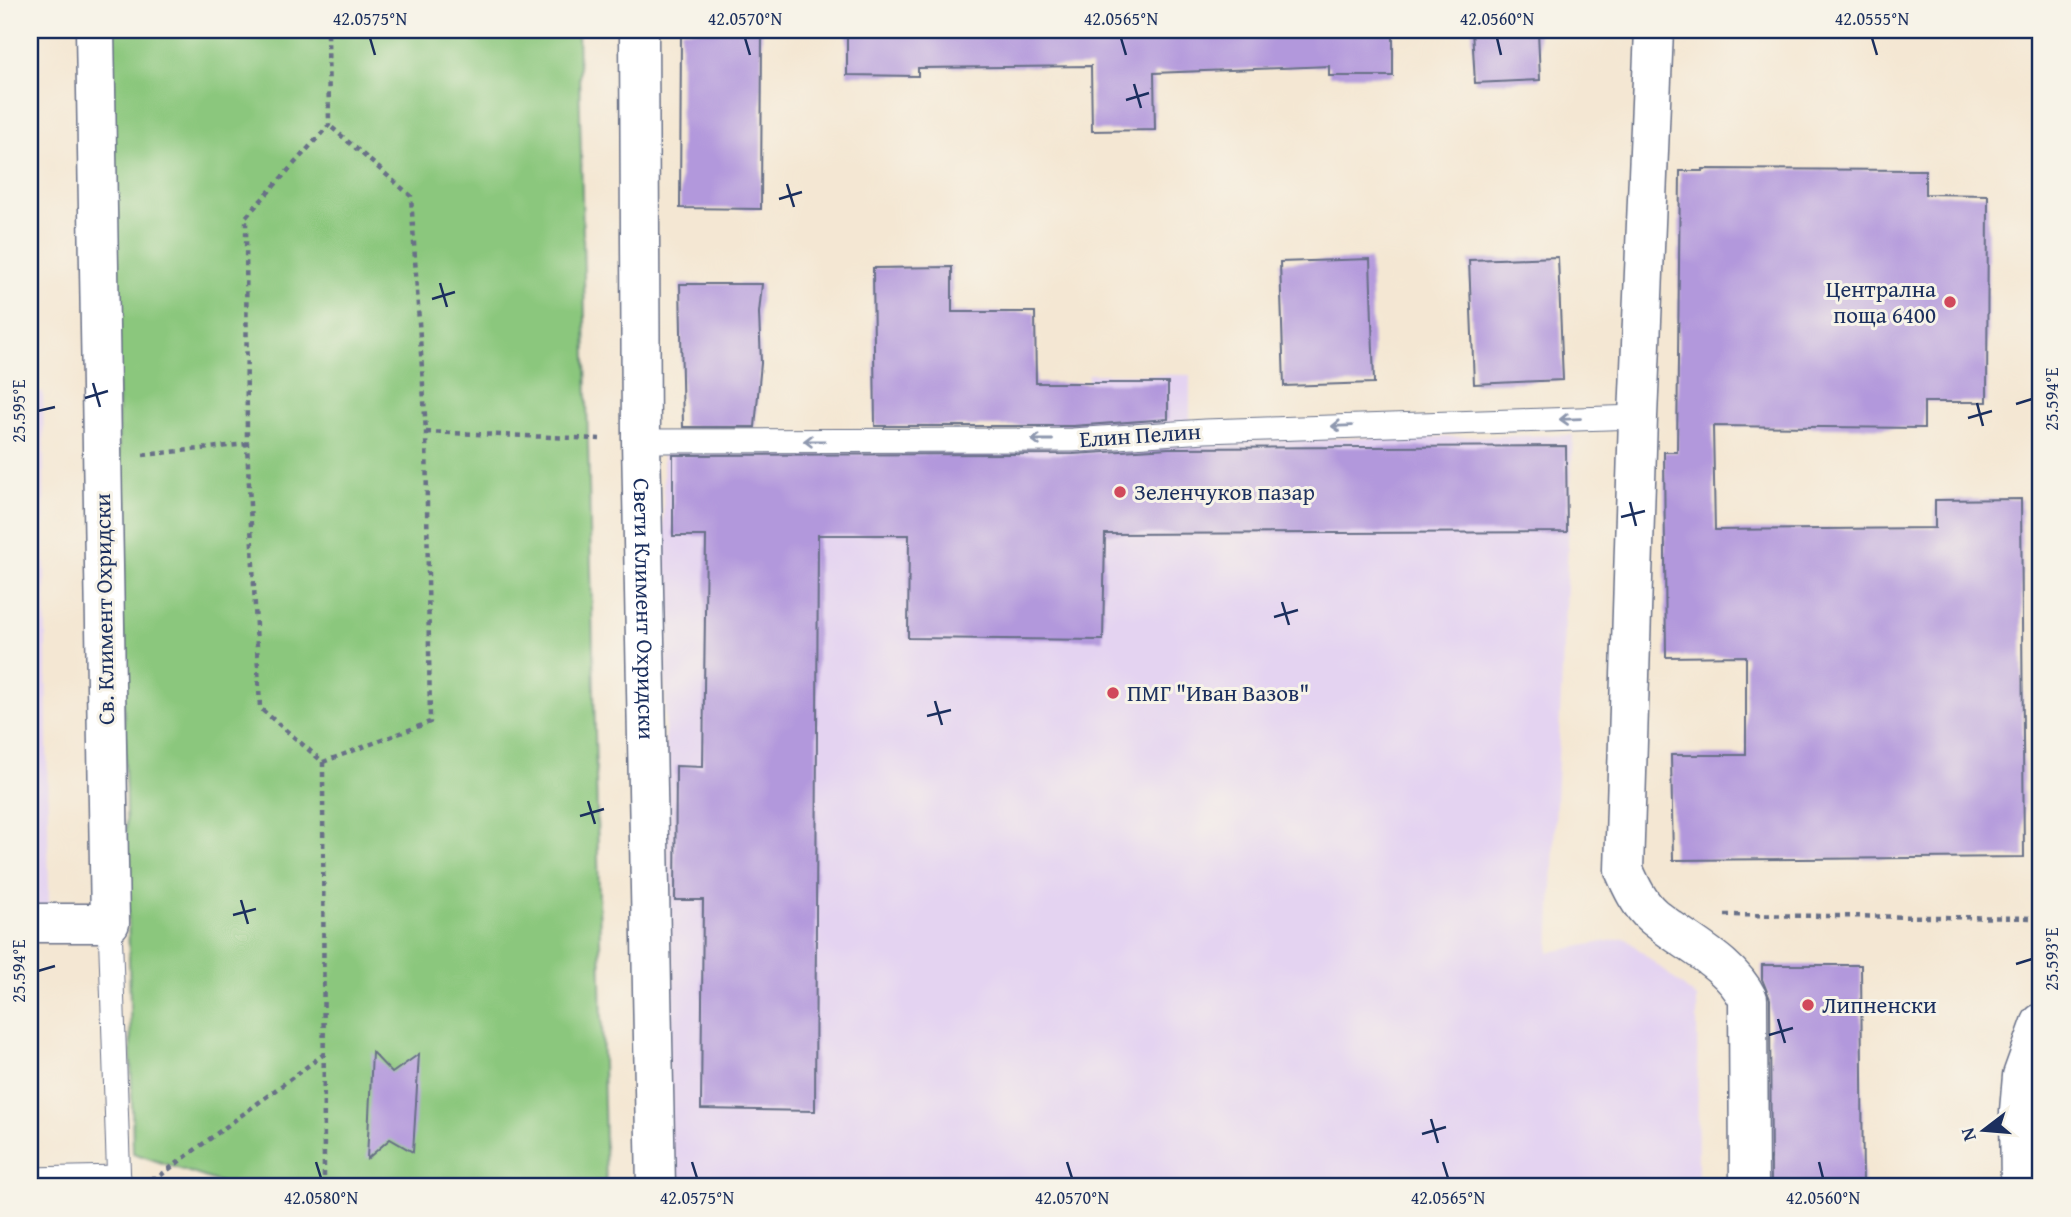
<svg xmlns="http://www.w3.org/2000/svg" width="2071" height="1217" font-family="'Gentium Book Plus',serif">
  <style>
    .built { fill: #e4d3f1 }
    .green { fill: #8bc77d; stroke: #537b6e; stroke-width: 2 }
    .building { fill: #b298dc }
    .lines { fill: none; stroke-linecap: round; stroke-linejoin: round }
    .service-casing { stroke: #676f87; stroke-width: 25 }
    .minor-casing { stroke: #676f87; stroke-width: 41 }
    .tertiary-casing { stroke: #676f87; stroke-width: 41 }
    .path { stroke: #676f87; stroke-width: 4.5; stroke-dasharray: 5 5; stroke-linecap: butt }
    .service { stroke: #fff; stroke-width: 23 }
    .minor { stroke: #fff; stroke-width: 38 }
    .tertiary { stroke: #fff; stroke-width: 38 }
    .oneway { stroke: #8d97ae }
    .ticks { fill: none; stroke: #1b2f5e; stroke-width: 2.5 }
    .poi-dot { fill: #d1495b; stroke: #f7f3e8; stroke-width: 2.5 }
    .labels { text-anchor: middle; stroke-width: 6; stroke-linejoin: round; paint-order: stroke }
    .poi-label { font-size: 23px; fill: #1b2f5e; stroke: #f7f3e8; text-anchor: start }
    .street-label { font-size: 23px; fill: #1b2f5e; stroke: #f7f3e8 }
    .neatline { fill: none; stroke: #1b2f5e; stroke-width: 2.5 }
    .ticks-label { font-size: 18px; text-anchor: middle; fill: #1b2f5e }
  </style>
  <rect width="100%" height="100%" fill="#f7f3e8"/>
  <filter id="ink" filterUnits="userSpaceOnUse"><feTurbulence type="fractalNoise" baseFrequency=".0143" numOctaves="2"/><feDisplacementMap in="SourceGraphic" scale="14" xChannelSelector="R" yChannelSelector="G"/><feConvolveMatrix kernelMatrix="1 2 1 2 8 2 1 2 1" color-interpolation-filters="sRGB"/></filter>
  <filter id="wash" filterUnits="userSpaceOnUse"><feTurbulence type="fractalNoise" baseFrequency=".00686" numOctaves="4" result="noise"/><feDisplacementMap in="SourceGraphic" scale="28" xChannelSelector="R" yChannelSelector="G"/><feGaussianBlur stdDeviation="1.57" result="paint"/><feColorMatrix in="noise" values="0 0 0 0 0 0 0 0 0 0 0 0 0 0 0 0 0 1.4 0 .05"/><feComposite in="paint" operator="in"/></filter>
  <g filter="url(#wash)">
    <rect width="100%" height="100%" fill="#f4e7d3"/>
    <g class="built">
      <polygon points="1088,374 1190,375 1190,441 1573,435 1549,952 1625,938 1697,998 1698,1187 669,1187 663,448 1087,445"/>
      <polygon points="30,392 43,392 49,907 30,907"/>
    </g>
    <polygon class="green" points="110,30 578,30 606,1187 233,1187 133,1153"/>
    <g id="blocks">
      <g class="building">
        <polygon points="681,30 762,30 761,209 680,208"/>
        <polygon points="847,30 1393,30 1393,76 1329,76 1329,66 1154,73 1155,130 1092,131 1091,66 918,68 918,76 847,75"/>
        <polygon points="1472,30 1538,30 1540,80 1475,83"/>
        <polygon points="1703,169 1925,170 1925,194 1988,195 1987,402 1924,402 1924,428 1713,426 1715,530 1935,528 1935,500 2021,499 2024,857 1673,860 1671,755 1746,755 1746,656 1666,657 1664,452 1677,452 1680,171 1703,171"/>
        <polygon points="1558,257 1563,380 1474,384 1469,260"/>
        <polygon points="1370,259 1374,383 1284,386 1280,262"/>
        <polygon points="952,267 952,312 1035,312 1036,383 1168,383 1168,419 1073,426 875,426 873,268"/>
        <polygon points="680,284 762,284 759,313 761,363 755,427 683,427"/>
        <polygon points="1566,446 1567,532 1105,534 1103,640 908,638 909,535 818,535 815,1111 701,1109 703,900 675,900 676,766 703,767 706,536 673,536 673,455 1073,454 1169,448"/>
        <polygon points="1762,965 1861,965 1863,1187 1771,1187 1770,999 1762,979"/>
        <polygon points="372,1052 392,1073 419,1054 413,1152 390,1139 367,1159"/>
      </g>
    </g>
  </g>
  <g filter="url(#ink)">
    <use href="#blocks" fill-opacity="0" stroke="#676f87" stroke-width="2"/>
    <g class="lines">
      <g class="service-casing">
        <g id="service">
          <polyline points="641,441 1073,440 1205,431 1638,417"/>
          <polyline points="110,923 119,1187"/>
          <polyline points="30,1179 119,1177"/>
        </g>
      </g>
      <g class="minor-casing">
        <g id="minor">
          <path id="s1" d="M639 30 641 441 656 1187"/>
          <path d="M1654 30 1638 417 1624 870C1631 886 1639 904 1653 916 1685 943 1729 961 1748 999L1749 1187"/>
          <polyline points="30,923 110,923 95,30"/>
        </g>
      </g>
      <g class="tertiary-casing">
        <polyline id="tertiary" points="2020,1187 2019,1111 2022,1076 2041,1023"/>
      </g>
      <g class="path">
        <polyline points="426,432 600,439"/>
        <polyline points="143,455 247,444"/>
        <polyline points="323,762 430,722 426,432 411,196 329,125"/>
        <polyline points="1725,915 2041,918"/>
        <polyline points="151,1178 157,1178 324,1054"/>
        <polyline points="324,1187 323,762 260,708 247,444 246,217 329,125 328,30"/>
      </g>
      <use href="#service" class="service"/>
      <use href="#minor" class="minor"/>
      <use href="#tertiary" class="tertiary"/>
    </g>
    <defs><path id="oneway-shaft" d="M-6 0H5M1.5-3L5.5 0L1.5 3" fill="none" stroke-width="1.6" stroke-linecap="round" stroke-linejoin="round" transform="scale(1.75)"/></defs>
    <g class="oneway">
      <use href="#oneway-shaft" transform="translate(1570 419) rotate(178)"/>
      <use href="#oneway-shaft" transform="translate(1342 426) rotate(178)"/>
      <use href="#oneway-shaft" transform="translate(1042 440) rotate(180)"/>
      <use href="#oneway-shaft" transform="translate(814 441) rotate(180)"/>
    </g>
  </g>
  <path class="ticks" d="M370 38 375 55M745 38 750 55M1121 38 1126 55M1497 38 1501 55M1872 38 1877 55M1134 84 1141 108M1126 100 1149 93M787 184 794 207M779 199 802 192M440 283 447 307M432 299 455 292M93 383 100 407M85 398 108 391M1977 403 1983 426M2016 404 2032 399M38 411 55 407M1968 418 1992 411M1630 502 1636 526M1621 517 1645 511M1282 602 1289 625M1274 617 1298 610M935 701 942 725M927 716 951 710M588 801 595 824M580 816 604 809M241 900 248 924M233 915 256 909M2016 964 2032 959M38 971 55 966M1778 1019 1785 1043M1769 1035 1793 1028M1431 1119 1438 1143M1422 1134 1446 1127M316 1162 321 1178M692 1162 697 1178M1067 1162 1072 1178M1443 1162 1448 1178M1819 1162 1823 1178"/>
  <g class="poi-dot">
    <circle cx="1950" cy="302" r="7"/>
    <circle cx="1120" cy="492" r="7"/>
    <circle cx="1113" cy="693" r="7"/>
    <circle cx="1808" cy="1005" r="7"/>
  </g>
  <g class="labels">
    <g class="poi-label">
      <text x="1936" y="297" text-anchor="end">Централна<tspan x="1936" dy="26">поща 6400</tspan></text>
      <text x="1134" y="500">Зеленчуков пазар</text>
      <text x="1127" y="701">ПМГ "Иван Вазов"</text>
      <text x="1822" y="1013">Липненски</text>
    </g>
    <g class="street-label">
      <text transform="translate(1140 435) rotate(-4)" y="8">Елин Пелин</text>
      <text transform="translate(104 609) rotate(-91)" y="8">Св. Климент Охридски</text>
      <text dy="8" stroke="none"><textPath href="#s1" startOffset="579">Свети Климент Охридски</textPath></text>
    </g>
  </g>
  <rect width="2071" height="1217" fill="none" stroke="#f7f3e8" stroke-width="77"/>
  <g transform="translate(1984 1130) rotate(254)" stroke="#f7f3e8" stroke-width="5" paint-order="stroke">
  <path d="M0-5L12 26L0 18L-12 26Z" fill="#1b2f5e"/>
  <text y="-10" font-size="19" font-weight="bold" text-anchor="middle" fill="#1b2f5e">N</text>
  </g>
  <rect x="38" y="38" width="1994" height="1140" class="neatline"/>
  <g class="ticks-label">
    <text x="370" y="25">42.0575°N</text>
    <text x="745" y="25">42.0570°N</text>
    <text x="1121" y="25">42.0565°N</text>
    <text x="1497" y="25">42.0560°N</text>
    <text x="1872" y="25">42.0555°N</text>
    <text transform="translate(2052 399) rotate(-90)" y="6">25.594°E</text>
    <text transform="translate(19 411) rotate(-90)" y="6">25.595°E</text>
    <text transform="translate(2052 959) rotate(-90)" y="6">25.593°E</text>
    <text transform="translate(19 971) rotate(-90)" y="6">25.594°E</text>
    <text x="321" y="1204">42.0580°N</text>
    <text x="697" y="1204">42.0575°N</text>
    <text x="1072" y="1204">42.0570°N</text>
    <text x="1448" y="1204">42.0565°N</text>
    <text x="1823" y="1204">42.0560°N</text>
  </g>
</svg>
